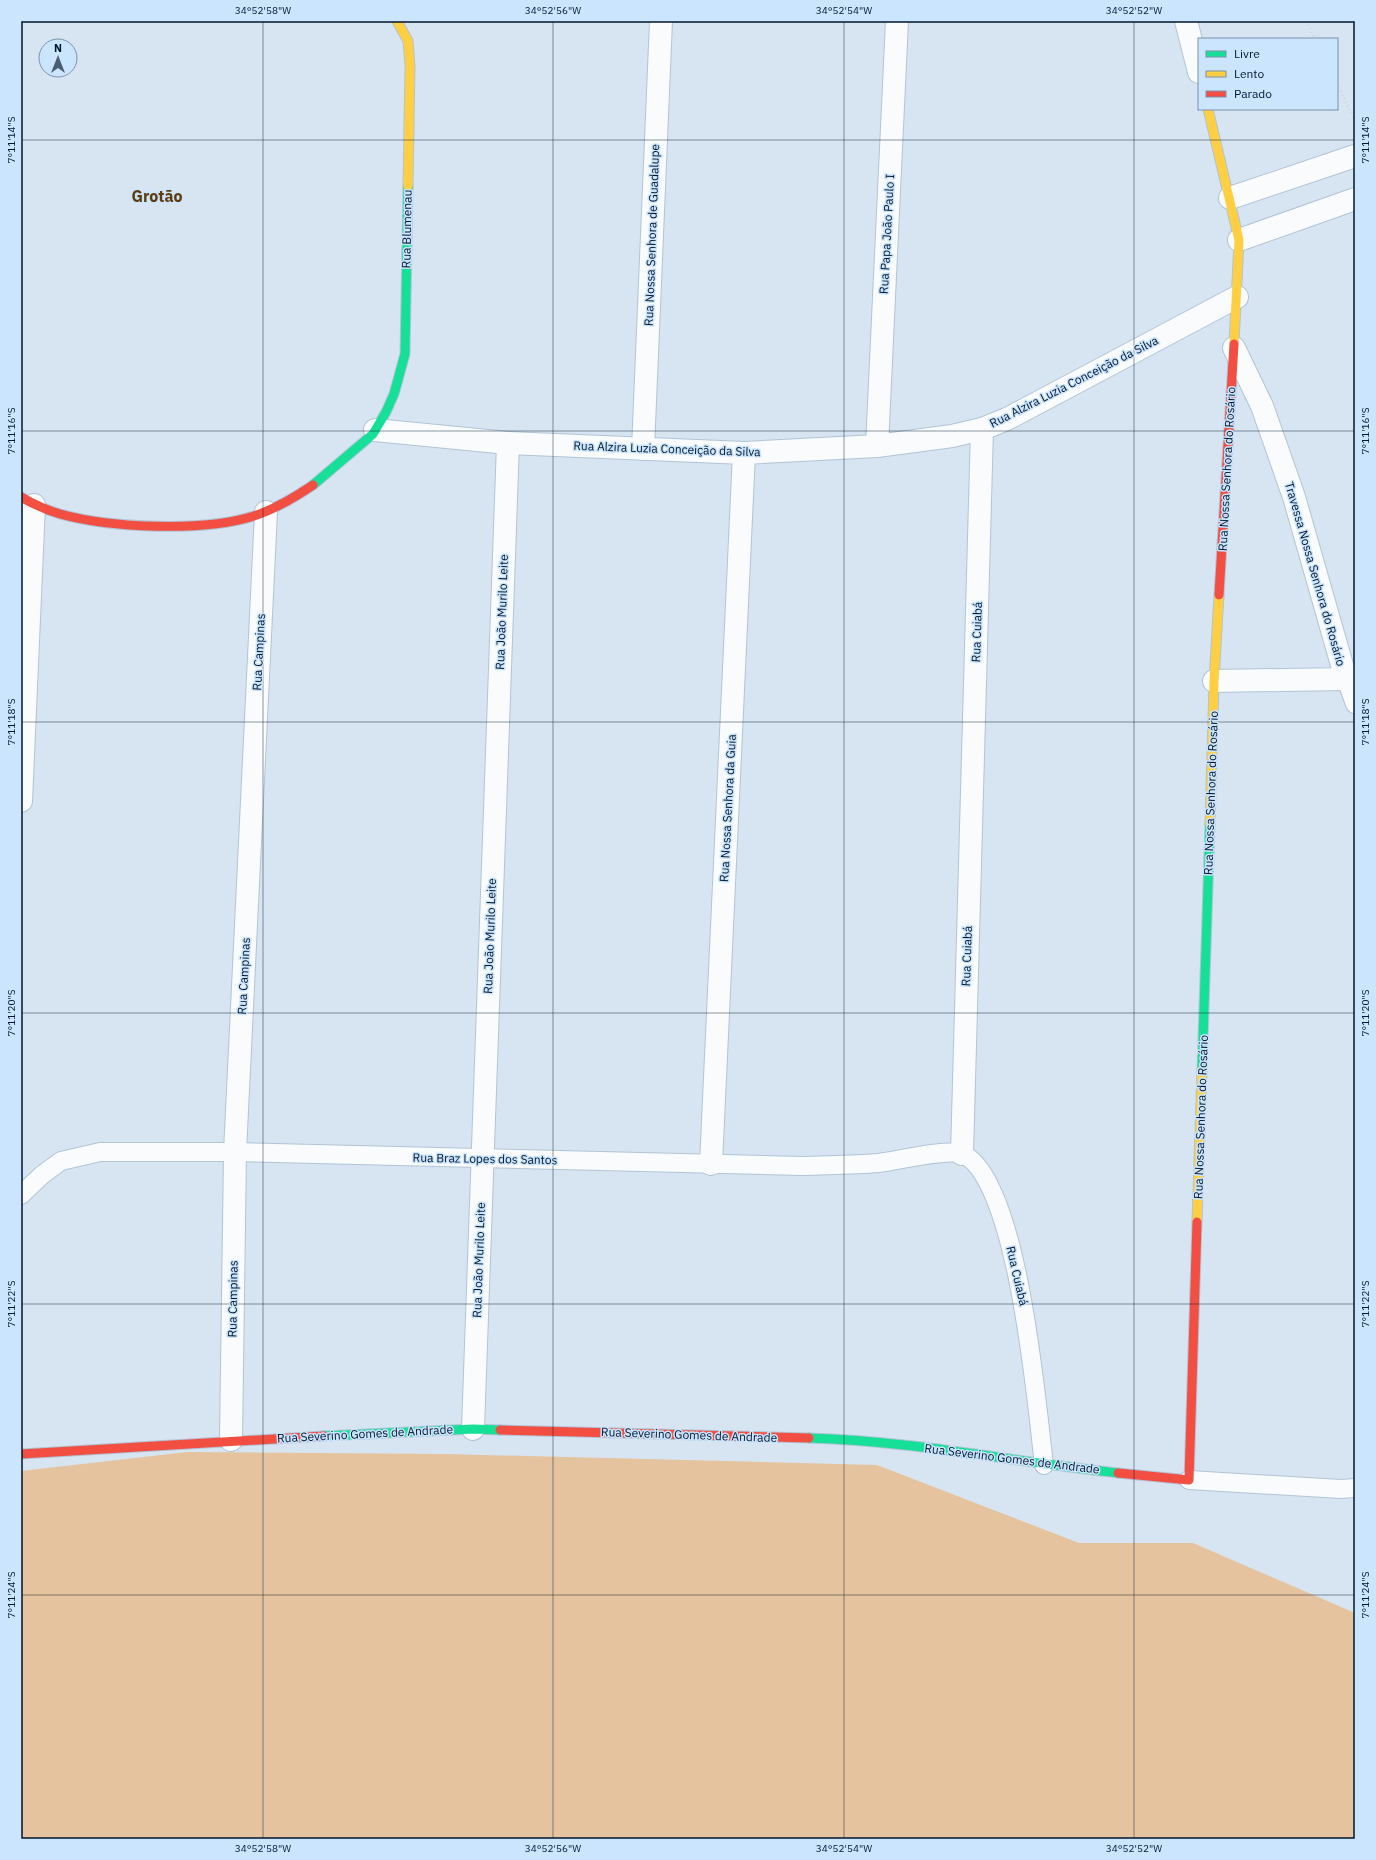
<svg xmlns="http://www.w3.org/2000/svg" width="1376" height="1860" font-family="'IBM Plex Sans',sans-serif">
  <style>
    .green { fill: #e4c39e }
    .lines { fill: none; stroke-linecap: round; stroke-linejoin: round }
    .lane-casing { stroke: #b1c4d6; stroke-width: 20 }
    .street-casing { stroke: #b1c4d6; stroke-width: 24 }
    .fast-casing { stroke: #b1c4d6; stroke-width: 11 }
    .slow-casing { stroke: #b1c4d6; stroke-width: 11 }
    .jam-casing { stroke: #b1c4d6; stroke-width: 11 }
    .path { stroke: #ced3d8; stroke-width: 2.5; stroke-dasharray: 1 3; stroke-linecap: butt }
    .lane { stroke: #f9fbfd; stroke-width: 18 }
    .street { stroke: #f9fbfd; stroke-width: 22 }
    .fast { stroke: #16e098; stroke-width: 9 }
    .slow { stroke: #ffcf43; stroke-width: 9 }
    .jam { stroke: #f24e42; stroke-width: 9 }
    .ticks { fill: none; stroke: #00162c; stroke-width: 1; stroke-opacity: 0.45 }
    .labels { text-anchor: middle; stroke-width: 3; stroke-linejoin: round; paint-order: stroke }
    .street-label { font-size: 12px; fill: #00162c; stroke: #cbe5fe }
    .district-label { font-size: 16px; font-weight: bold; fill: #623b0b; stroke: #cbe5fe }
    .neatline { fill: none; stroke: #00162c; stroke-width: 1.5 }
    .ticks-label { font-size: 10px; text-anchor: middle; fill: #00162c }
  </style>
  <rect width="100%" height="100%" fill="#d7e5f2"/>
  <polygon class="green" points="187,1452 446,1454 877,1465 1079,1543 1193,1543 1355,1613 1355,1839 21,1839 21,1471"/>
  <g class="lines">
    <g class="lane-casing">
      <g id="lane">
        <polyline points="1346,679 1355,704"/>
        <path d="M21 1195 42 1175 61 1161 100 1152H235L802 1166C827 1165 853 1165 878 1163 897 1161 947 1148 962 1154 1018 1176 1037 1408 1044 1465"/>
        <polyline points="1189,1480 1341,1489 1355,1488"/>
      </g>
    </g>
    <g class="street-casing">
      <g id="street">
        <polyline points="1186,21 1199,72"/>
        <polyline points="1230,198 1355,156"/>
        <polyline points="1239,240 1355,199"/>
        <polyline points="375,430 508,443 744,453 877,446 952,436 982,429 1007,419 1237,297"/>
        <polyline points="877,446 897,21"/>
        <polyline points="643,449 661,21"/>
        <polyline points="1214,681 1346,679 1294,497 1262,406 1234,348"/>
        <polyline points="21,801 34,505"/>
        <polyline points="962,1154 982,429"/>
        <polyline points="711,1164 744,453"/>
        <polyline points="473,1429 508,443"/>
        <polyline points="231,1440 235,1152 266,512"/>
      </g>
    </g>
    <g class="fast-casing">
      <g id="fast">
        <polyline points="313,485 373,434 386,412 394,394 405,354 408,186"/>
        <polyline points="1202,1070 1210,824"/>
        <polyline points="324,1436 473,1429 500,1430"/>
        <path d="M809 1438C913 1441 1015 1462 1118 1473"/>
      </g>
    </g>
    <g class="slow-casing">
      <g id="slow">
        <polyline points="397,21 408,41 410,66 408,186"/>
        <polyline points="1208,109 1239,240 1234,344"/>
        <polyline points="1210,824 1214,681 1219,595"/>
        <polyline points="1197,1222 1202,1070"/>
      </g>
    </g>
    <g class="jam-casing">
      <g id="jam">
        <path d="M21 497C33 504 46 510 60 514 111 528 203 532 254 516 275 509 294 498 313 485"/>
        <polyline points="1219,595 1234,344"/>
        <polyline points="500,1430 809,1438"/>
        <polyline points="21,1454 324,1436"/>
        <polyline points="1118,1473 1189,1480 1197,1222"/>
      </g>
    </g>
    <g class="path">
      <polyline points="1306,21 1315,39"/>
      <polyline points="1337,84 1355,121"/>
    </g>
    <use href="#lane" class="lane"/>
    <use href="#street" class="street"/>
    <use href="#fast" class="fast"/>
    <use href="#slow" class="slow"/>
    <use href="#jam" class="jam"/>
  </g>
  <path class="ticks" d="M263 21V1839M553 21V1839M844 21V1839M1134 21V1839M21 140H1355M21 431H1355M21 722H1355M21 1013H1355M21 1304H1355M21 1595H1355"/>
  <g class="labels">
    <g class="street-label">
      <text transform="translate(407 229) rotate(-89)" y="4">Rua Blumenau</text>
      <text transform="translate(887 234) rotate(-87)" y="4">Rua Papa João Paulo I</text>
      <text transform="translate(652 235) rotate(-88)" y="4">Rua Nossa Senhora de Guadalupe</text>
      <text transform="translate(1074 382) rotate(-27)" y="4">Rua Alzira Luzia Conceição da Silva</text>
      <text transform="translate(667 449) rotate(2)" y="4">Rua Alzira Luzia Conceição da Silva</text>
      <text transform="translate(1227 469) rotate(-87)" y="4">Rua Nossa Senhora do Rosário</text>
      <text transform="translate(1315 574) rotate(74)" y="4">Travessa Nossa Senhora do Rosário</text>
      <text transform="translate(502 612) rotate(-88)" y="4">Rua João Murilo Leite</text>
      <text transform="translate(977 632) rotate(-88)" y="4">Rua Cuiabá</text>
      <text transform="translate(259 652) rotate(-87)" y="4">Rua Campinas</text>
      <text transform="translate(1211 793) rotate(-88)" y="4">Rua Nossa Senhora do Rosário</text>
      <text transform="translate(728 808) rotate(-87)" y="4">Rua Nossa Senhora da Guia</text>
      <text transform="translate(490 936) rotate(-88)" y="4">Rua João Murilo Leite</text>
      <text transform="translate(967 956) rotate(-88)" y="4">Rua Cuiabá</text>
      <text transform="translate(244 976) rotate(-87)" y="4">Rua Campinas</text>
      <text transform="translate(1201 1117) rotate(-88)" y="4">Rua Nossa Senhora do Rosário</text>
      <text transform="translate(485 1159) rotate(1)" y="4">Rua Braz Lopes dos Santos</text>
      <text transform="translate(479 1260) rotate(-88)" y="4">Rua João Murilo Leite</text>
      <text transform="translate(1017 1276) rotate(77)" y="4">Rua Cuiabá</text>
      <text transform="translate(233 1299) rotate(-89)" y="4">Rua Campinas</text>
      <text transform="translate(365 1434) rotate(-3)" y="4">Rua Severino Gomes de Andrade</text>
      <text transform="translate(689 1435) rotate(2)" y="4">Rua Severino Gomes de Andrade</text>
      <text transform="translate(1012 1459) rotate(7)" y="4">Rua Severino Gomes de Andrade</text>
    </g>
    <g class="district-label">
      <text x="157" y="202">Grotão</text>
    </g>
  </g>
  <rect width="1376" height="1860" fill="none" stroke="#cbe5fe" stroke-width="44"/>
  <rect x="1198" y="38" width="140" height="72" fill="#cbe5fe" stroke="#7a92aa"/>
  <rect x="1206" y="51" width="20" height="6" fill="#16e098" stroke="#7a92aa"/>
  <text x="1234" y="58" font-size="12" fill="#00162c">Livre</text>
  <rect x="1206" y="71" width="20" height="6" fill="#ffcf43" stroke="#7a92aa"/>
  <text x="1234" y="78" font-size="12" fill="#00162c">Lento</text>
  <rect x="1206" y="91" width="20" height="6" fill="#f24e42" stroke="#7a92aa"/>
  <text x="1234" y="98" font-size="12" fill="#00162c">Parado</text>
  <g transform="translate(58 58)"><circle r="19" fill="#cbe5fe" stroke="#7a92aa"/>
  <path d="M0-3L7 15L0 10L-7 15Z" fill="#4b5e71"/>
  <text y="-6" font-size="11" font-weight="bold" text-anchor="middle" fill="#00162c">N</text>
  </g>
  <rect x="22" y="22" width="1332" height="1816" class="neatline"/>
  <g class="ticks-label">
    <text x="263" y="14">34°52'58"W</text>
    <text x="553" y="14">34°52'56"W</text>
    <text x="844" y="14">34°52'54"W</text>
    <text x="1134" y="14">34°52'52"W</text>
    <text transform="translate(11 140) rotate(-90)" y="4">7°11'14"S</text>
    <text transform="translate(1365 140) rotate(-90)" y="4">7°11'14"S</text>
    <text transform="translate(11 431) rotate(-90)" y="4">7°11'16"S</text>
    <text transform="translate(1365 431) rotate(-90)" y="4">7°11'16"S</text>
    <text transform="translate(11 722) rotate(-90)" y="4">7°11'18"S</text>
    <text transform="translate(1365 722) rotate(-90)" y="4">7°11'18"S</text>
    <text transform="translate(11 1013) rotate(-90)" y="4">7°11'20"S</text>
    <text transform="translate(1365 1013) rotate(-90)" y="4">7°11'20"S</text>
    <text transform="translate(11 1304) rotate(-90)" y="4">7°11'22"S</text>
    <text transform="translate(1365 1304) rotate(-90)" y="4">7°11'22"S</text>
    <text transform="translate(11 1595) rotate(-90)" y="4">7°11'24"S</text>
    <text transform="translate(1365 1595) rotate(-90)" y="4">7°11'24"S</text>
    <text x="263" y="1852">34°52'58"W</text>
    <text x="553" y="1852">34°52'56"W</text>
    <text x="844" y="1852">34°52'54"W</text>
    <text x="1134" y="1852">34°52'52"W</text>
  </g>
</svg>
